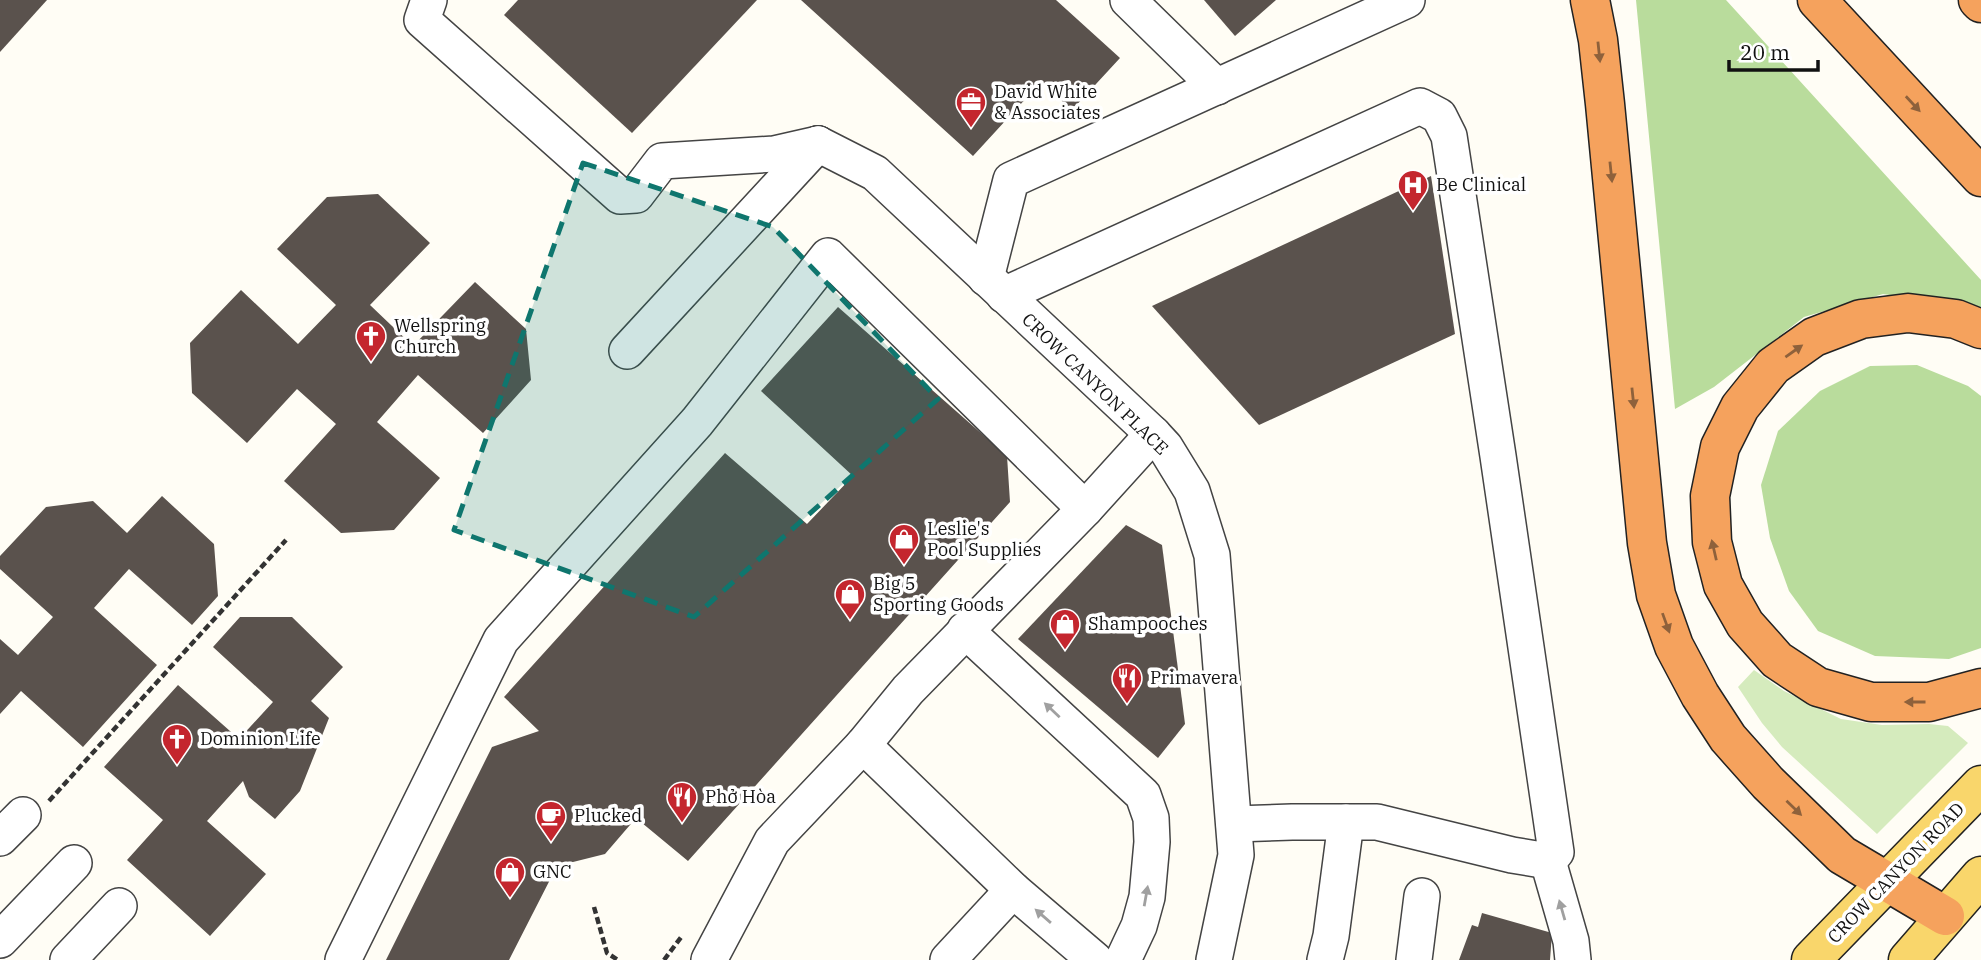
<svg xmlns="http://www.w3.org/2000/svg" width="1981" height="960" font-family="'IBM Plex Serif',serif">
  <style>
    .green { fill: #d5ebbd }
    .forest { fill: #b9dc9c }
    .building { fill: #5a524d }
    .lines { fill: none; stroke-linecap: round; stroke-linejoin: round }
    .minor-casing { stroke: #444; stroke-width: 38 }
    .major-casing { stroke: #222; stroke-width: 41 }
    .highway-casing { stroke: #222; stroke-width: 41 }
    .path { stroke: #333; stroke-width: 4.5; stroke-dasharray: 7 3.5; stroke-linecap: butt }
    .minor { stroke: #fff; stroke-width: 35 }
    .major { stroke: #f9d66b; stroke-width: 38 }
    .highway { stroke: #f5a25d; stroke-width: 38 }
    .oneway { fill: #8e613b }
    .oneway2 { fill: #a0a0a0 }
    .marked { fill: #0f766e; fill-opacity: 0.2; stroke: #0f766e; stroke-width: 5; stroke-dasharray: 14 9; stroke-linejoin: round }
    .labels { text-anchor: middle; stroke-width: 7; stroke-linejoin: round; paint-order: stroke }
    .poi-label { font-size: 18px; fill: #111; stroke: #fff; text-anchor: start }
    .street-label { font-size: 18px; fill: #111; stroke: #fff }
  </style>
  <rect width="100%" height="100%" fill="#fffdf5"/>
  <polygon class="green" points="1754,670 1784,691 1841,719 1882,725 1929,724 1948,726 1968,743 1877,834 1782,747 1762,723 1738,687"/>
  <g class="forest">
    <polygon points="1636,0 1726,0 1981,280 1981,309 1883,294 1804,317 1714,387 1675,409"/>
    <polygon points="1917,365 1968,386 1981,396 1981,648 1949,659 1875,656 1818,631 1789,591 1770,538 1761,485 1778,431 1820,391 1870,366"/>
  </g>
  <g class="building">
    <polygon points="0,0 47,0 0,52"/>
    <polygon points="518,0 757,0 632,133 504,15"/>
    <polygon points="801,0 1056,0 1120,58 1072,110 1041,82 973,156"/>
    <polygon points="1204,0 1276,0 1235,36"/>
    <polygon points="1431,176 1455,334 1259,425 1152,306"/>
    <polygon points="378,194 430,243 370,305 413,346 475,282 526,329 531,380 483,433 418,375 377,422 440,478 394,530 341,533 284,481 336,424 297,389 247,443 192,393 190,343 241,290 298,344 336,305 277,249 327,197"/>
    <polygon points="838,307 1007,456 1010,502 688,861 636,818 605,854 557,866 509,960 386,960 492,747 539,731 504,697 725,453 807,524 853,476 761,391"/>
    <polygon points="162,496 214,544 218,596 192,625 129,569 94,608 157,665 83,747 21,691 0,714 0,639 18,655 53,617 0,569 0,556 46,507 93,501 127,533"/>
    <polygon points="1126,525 1162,545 1185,724 1158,758 1018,639"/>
    <polygon points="240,617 292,617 343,667 311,701 329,718 300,791 275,819 249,797 243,781 207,821 266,874 210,936 127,860 163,820 104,767 178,685 239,739 273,702 213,647"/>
    <polygon points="1482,913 1552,933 1550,960 1459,960 1472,925 1478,927"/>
  </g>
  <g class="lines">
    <g class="minor-casing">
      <g id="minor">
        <polyline points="429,0 422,20 620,196 636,195 662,161 774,154 818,144"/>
        <polyline points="1128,0 1217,87"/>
        <polyline points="818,144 875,173 1153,434 1165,447 1192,491 1212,555 1236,855 1214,960"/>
        <polyline points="986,278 1011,180 1407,0"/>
        <polyline points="1004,295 1420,106 1439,116 1449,136 1498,456 1556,852 1548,861 1512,855 1377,822 1292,822 1234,824"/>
        <polyline points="627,351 818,144"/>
        <polyline points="1085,509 1153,434"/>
        <polyline points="965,630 1143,795 1151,818 1152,842 1147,897 1139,926 1123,960"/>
        <polyline points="863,745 1013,890 1095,960"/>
        <polyline points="0,838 23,815"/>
        <polyline points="1548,861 1571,941 1573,960"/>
        <polyline points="0,940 74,863"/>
        <polyline points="68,960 119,906"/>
        <polyline points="343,960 501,640 697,422 828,256 1085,509 908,690 863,745 772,841 709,960"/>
        <polyline points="948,960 1013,890"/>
        <polyline points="1325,960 1331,936 1346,822"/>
        <polyline points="1414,960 1422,896"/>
      </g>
    </g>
    <g class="major-casing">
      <g id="major">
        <polyline points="1811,960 1981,785"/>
        <polyline points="1908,960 1981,876"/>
      </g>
    </g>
    <g class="highway-casing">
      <g id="highway">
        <polyline points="1590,0 1598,40 1605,104 1647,543 1656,595 1674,646 1700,695 1728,738 1768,783 1842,855 1945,916"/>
        <polyline points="1817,0 1981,177"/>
        <polyline points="1978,0 1981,3"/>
        <polyline points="1981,329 1956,319 1908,313 1861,319 1814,337 1773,366 1740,407 1720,447 1710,496 1712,542 1723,585 1745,624 1777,660 1818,687 1871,702 1929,702 1981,688"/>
      </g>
    </g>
    <g class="path">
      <polyline points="49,801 286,540"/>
      <polyline points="594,907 607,953 618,960"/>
      <polyline points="664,960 682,936"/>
    </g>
    <use href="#minor" class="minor"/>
    <use href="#major" class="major"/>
    <use href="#highway" class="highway"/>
  </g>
  <defs><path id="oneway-solid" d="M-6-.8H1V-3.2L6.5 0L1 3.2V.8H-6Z" transform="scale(1.75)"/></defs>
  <g class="oneway">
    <use href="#oneway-solid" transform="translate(1599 52) rotate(84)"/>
    <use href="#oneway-solid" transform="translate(1913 104) rotate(47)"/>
    <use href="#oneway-solid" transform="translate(1611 172) rotate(84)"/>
    <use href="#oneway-solid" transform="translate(1794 351) rotate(-35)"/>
    <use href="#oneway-solid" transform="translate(1633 398) rotate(84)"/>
    <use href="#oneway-solid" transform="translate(1714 550) rotate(-103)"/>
    <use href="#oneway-solid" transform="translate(1666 623) rotate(70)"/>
    <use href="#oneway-solid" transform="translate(1915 702) rotate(180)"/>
    <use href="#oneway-solid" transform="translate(1794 808) rotate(44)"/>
  </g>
  <g class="oneway2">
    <use href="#oneway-solid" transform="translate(1052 710) rotate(-137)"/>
    <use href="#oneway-solid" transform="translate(1146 896) rotate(-80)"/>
    <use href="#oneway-solid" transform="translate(1562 910) rotate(-106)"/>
    <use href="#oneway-solid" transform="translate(1043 916) rotate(-139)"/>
  </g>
  <path class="marked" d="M583 163 773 227 938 399 694 617 454 530Z"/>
  <defs>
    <g id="office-pin" transform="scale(1.575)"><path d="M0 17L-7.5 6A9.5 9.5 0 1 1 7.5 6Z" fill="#c4262e" stroke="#fff"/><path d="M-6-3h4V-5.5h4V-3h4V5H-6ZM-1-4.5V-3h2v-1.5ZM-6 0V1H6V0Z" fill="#fff"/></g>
    <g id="hospital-pin" transform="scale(1.575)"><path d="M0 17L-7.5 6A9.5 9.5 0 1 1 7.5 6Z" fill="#c4262e" stroke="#fff"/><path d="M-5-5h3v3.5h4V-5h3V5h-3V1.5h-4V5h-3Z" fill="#fff"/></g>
    <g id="church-pin" transform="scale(1.575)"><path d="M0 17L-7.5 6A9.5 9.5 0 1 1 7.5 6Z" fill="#c4262e" stroke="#fff"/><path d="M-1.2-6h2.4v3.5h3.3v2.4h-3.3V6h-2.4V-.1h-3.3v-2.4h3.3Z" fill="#fff"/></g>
    <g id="shop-pin" transform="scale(1.575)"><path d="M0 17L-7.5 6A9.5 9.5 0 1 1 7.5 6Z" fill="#c4262e" stroke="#fff"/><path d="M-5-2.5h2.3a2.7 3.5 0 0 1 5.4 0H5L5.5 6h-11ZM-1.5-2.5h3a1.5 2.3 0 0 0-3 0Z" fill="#fff"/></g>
    <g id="restaurant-pin" transform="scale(1.575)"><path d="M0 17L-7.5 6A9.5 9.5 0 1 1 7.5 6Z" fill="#c4262e" stroke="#fff"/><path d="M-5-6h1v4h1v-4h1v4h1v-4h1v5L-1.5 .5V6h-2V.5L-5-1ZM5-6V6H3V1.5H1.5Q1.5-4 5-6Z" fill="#fff"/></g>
    <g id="cafe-pin" transform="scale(1.575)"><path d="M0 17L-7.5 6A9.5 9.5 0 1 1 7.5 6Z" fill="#c4262e" stroke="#fff"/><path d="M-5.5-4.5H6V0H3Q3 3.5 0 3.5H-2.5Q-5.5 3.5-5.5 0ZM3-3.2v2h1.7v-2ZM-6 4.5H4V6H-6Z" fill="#fff"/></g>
  </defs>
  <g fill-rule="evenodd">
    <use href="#office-pin" x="971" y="102"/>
    <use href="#hospital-pin" x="1413" y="185"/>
    <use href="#church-pin" x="371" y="336"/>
    <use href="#shop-pin" x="904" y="539"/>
    <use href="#shop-pin" x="850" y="594"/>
    <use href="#shop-pin" x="1065" y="624"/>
    <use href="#restaurant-pin" x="1127" y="678"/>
    <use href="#church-pin" x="177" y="739"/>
    <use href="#restaurant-pin" x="682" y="797"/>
    <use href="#cafe-pin" x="551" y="816"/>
    <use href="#shop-pin" x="510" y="872"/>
  </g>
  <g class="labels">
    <g class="poi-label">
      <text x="994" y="98">David White<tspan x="994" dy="21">&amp; Associates</tspan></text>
      <text x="1436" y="191">Be Clinical</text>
      <text x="394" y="332">Wellspring<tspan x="394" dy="21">Church</tspan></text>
      <text x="927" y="535">Leslie's<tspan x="927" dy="21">Pool Supplies</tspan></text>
      <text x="873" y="590">Big 5<tspan x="873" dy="21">Sporting Goods</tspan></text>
      <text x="1088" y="630">Shampooches</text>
      <text x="1150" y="684">Primavera</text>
      <text x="200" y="745">Dominion Life</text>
      <text x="705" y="803">Phở Hòa</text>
      <text x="574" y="822">Plucked</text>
      <text x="533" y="878">GNC</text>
    </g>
    <g class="street-label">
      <text transform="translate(1095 384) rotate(44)" y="6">CROW CANYON PLACE</text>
      <text transform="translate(1896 873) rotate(-46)" y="6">CROW CANYON ROAD</text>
    </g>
  </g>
  <path d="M1729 60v10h89v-10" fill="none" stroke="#111111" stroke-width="3.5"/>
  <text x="1740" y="60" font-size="21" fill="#111111" stroke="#ffffff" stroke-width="5" paint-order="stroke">20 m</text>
</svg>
